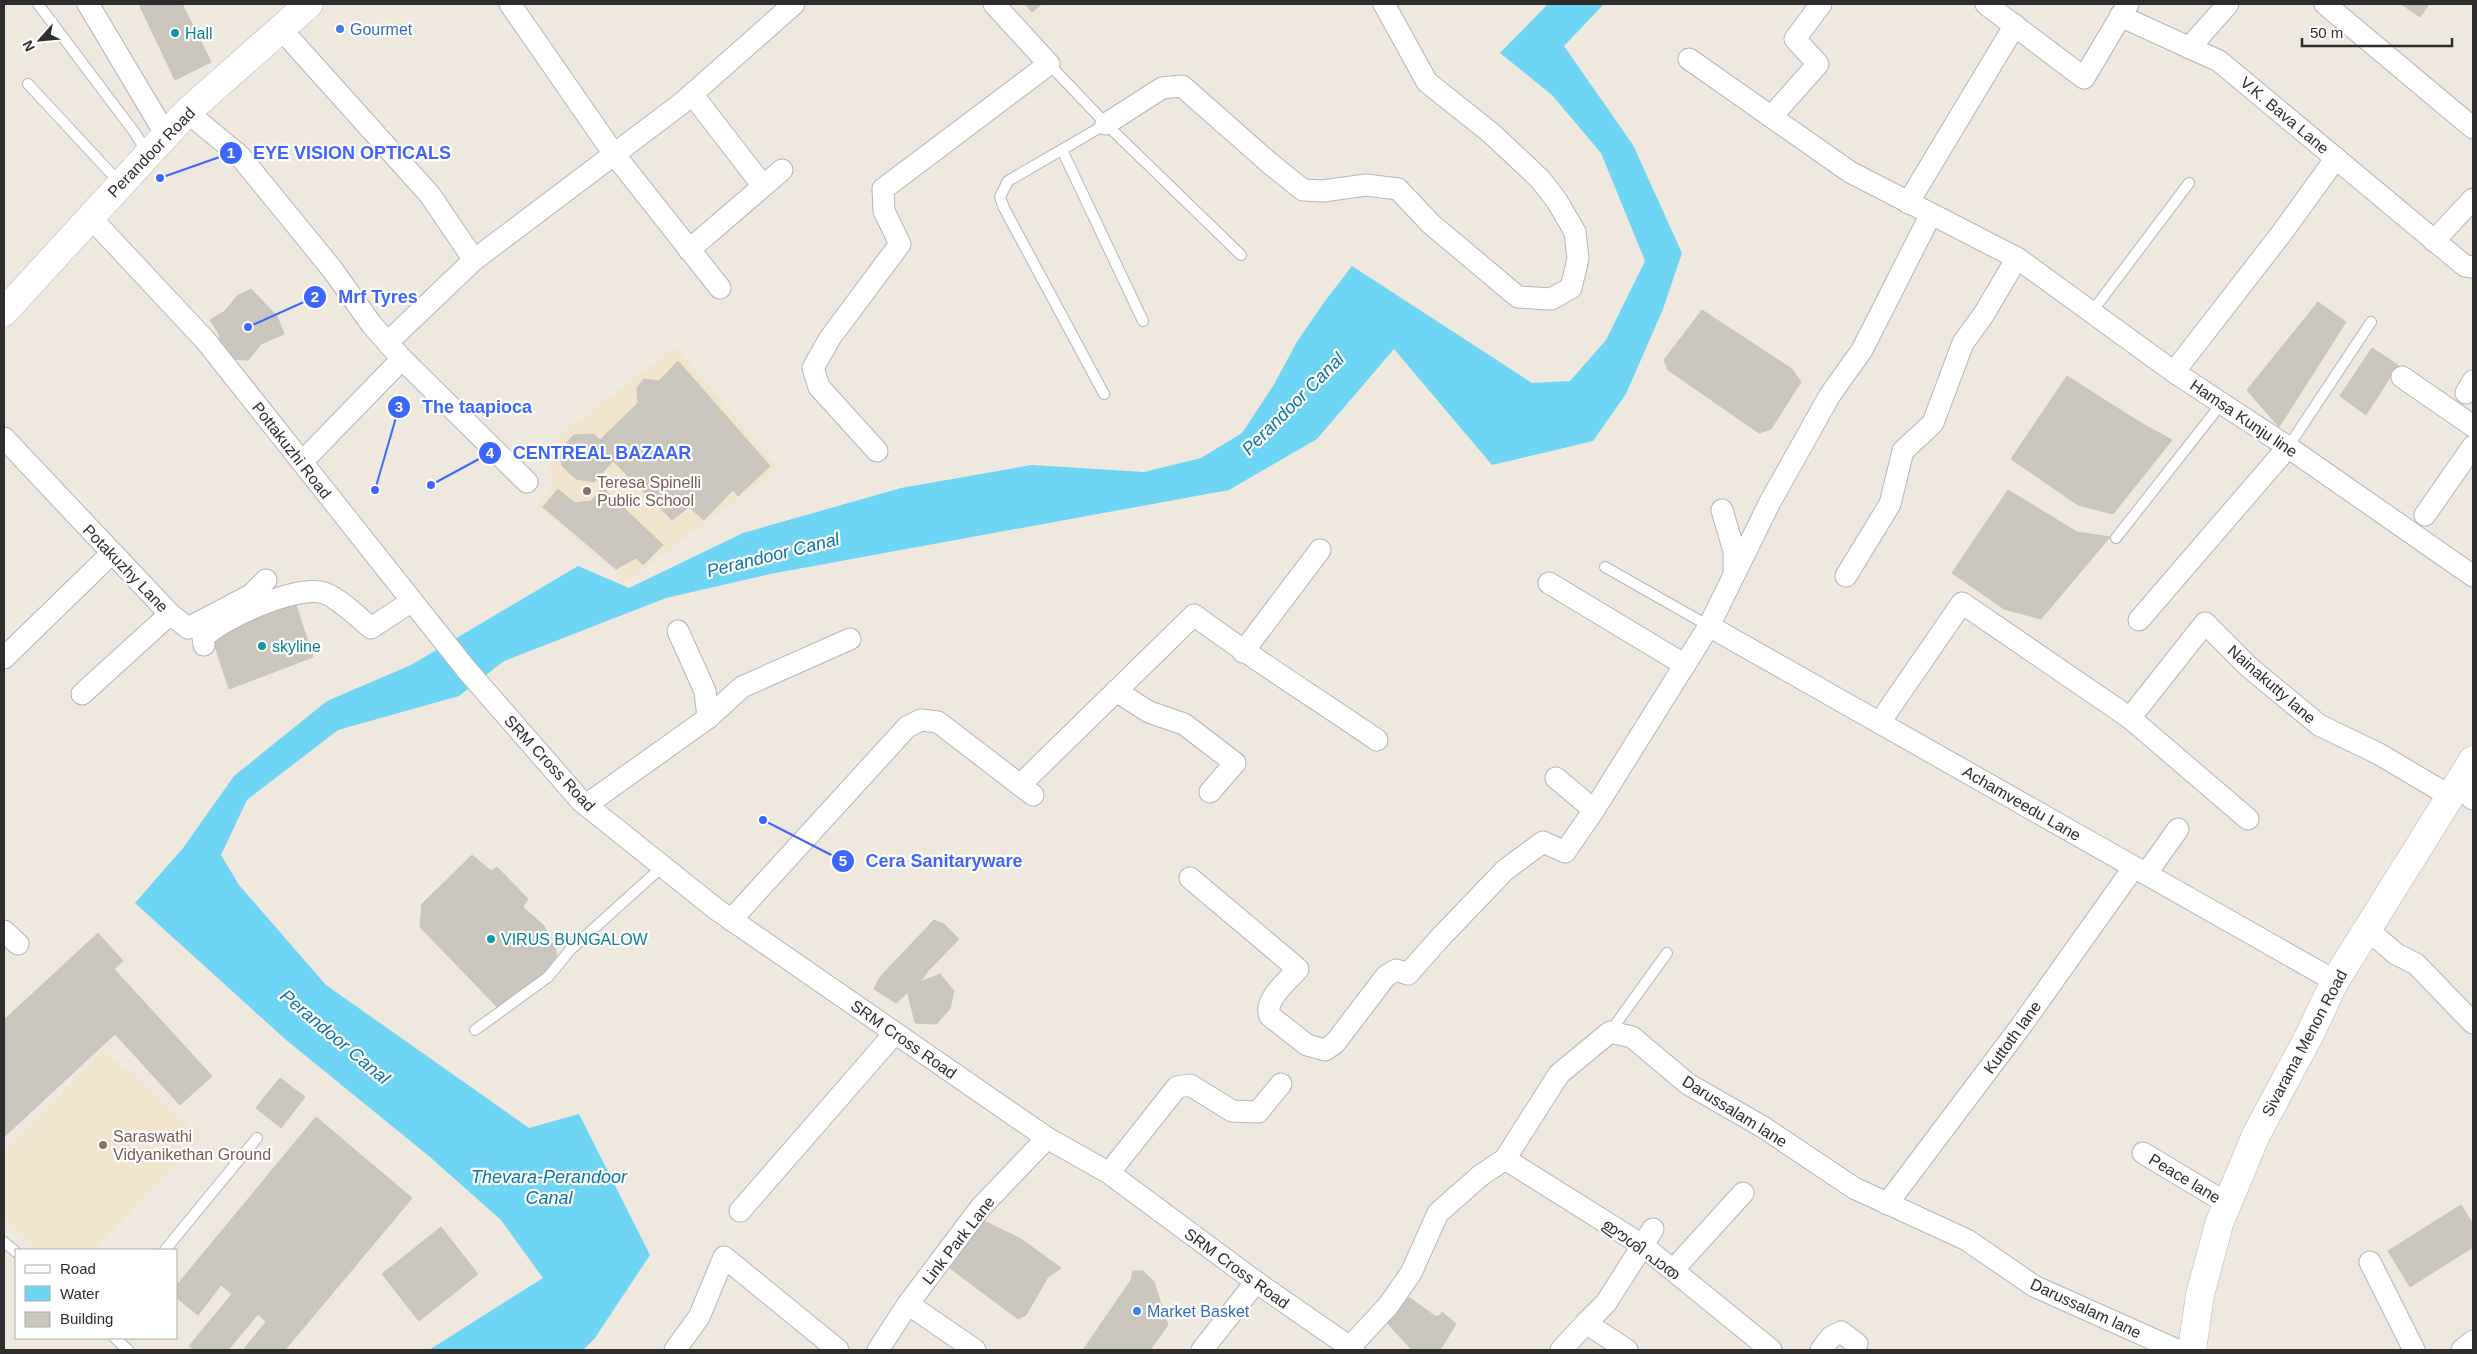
<svg xmlns="http://www.w3.org/2000/svg" width="2477" height="1354" font-family="Helvetica,'Noto Sans Malayalam',sans-serif">
  <style>
    .education { fill: #f1e5ce }
    .water { fill: #6ed5f5 }
    .building { fill: #cbc6bd; stroke: #cbc4b8 }
    .lines { fill: none; stroke-linecap: round; stroke-linejoin: round }
    .lane-casing { stroke: #b3b6c1; stroke-width: 12 }
    .street-casing { stroke: #b3b6c1; stroke-width: 23 }
    .secondary-casing { stroke: #b3b6c1; stroke-width: 29 }
    .lane { stroke: #fff; stroke-width: 10 }
    .street { stroke: #fff; stroke-width: 21 }
    .secondary { stroke: #fff; stroke-width: 28 }
    .shop-dot { fill: #3f7fe0; stroke: #fff; stroke-width: 2 }
    .culture-dot { fill: #0f9aa8; stroke: #fff; stroke-width: 2 }
    .education-dot { fill: #8d6e63; stroke: #fff; stroke-width: 2 }
    .labels { text-anchor: middle; stroke-width: 4.5; stroke-linejoin: round; paint-order: stroke }
    .shop-label { font-size: 16px; fill: #366cbe; stroke: #fff; text-anchor: start }
    .culture-label { font-size: 16px; fill: #0d838f; stroke: #fff; text-anchor: start }
    .street-label { font-size: 16px; fill: #2d2d2d; stroke: #fff }
    .education-label { font-size: 16px; fill: #785e54; stroke: #fff; text-anchor: start }
    .water-label { font-size: 18px; font-style: italic; fill: #0775a7; stroke: #fff }
    .leader { fill: none; stroke: #3c66ff; stroke-width: 2 }
    .callout-dot { fill: #3c66ff; stroke: #fff; stroke-width: 2 }
    .mark-label { font-size: 15px; text-anchor: middle; font-weight: bold; fill: #fff }
    .callout-label { font-size: 18px; text-anchor: middle; font-weight: bold; fill: #3c66ff; stroke: #fff; stroke-width: 4.5; stroke-linejoin: round; paint-order: stroke }
  </style>
  <rect width="100%" height="100%" fill="#efe8df"/>
  <g class="education">
    <polygon points="676,346 778,469 627,581 538,506 553,483 545,447"/>
    <polygon points="104,1050 201,1136 95,1250 37,1250 4,1217 4,1153"/>
  </g>
  <polygon class="water" points="1548,4 1604,4 1564,46 1633,145 1682,253 1663,309 1626,394 1593,441 1492,465 1394,349 1317,439 1229,490 770,574 666,598 504,661 459,696 338,730 247,800 221,855 239,885 326,985 529,1128 579,1114 650,1255 595,1338 583,1350 429,1350 543,1278 501,1220 430,1157 285,1039 135,903 183,848 234,776 327,701 411,665 578,566 629,588 743,533 901,488 1032,465 1144,472 1201,458 1242,433 1273,386 1298,340 1325,301 1352,266 1532,383 1570,381 1606,340 1645,261 1601,153 1552,95 1500,53"/>
  <g class="building">
    <polygon points="139,4 182,4 211,62 175,80"/>
    <polygon points="1025,4 1042,4 1032,12"/>
    <polygon points="2401,4 2429,4 2420,17"/>
    <polygon points="251,289 277,316 284,334 261,344 248,360 220,359 219,334 210,320 225,311 237,296"/>
    <polygon points="2318,302 2346,322 2279,427 2247,390"/>
    <polygon points="1702,310 1792,369 1801,382 1771,429 1759,433 1668,370 1664,360"/>
    <polygon points="2372,348 2398,365 2366,415 2340,396"/>
    <polygon points="678,361 770,466 738,496 733,490 704,520 689,507 672,520 613,461 594,482 576,479 562,466 560,449 574,435 594,434 600,440 638,403 637,388 644,379 659,381"/>
    <polygon points="2067,376 2141,423 2172,440 2113,514 2078,505 2011,459"/>
    <polygon points="603,488 663,545 643,565 636,558 616,569 543,507 558,489 575,503 591,501"/>
    <polygon points="2008,490 2077,532 2110,537 2041,619 2004,609 1952,573"/>
    <polygon points="295,602 313,657 229,689 211,634"/>
    <polygon points="472,855 491,871 497,867 528,899 523,907 544,926 556,951 556,962 499,1009 420,927 422,904"/>
    <polygon points="934,920 944,924 959,939 929,970 920,982 896,1003 874,989 880,977"/>
    <polygon points="98,933 123,961 114,969 212,1076 180,1105 115,1034 4,1137 4,1020"/>
    <polygon points="940,974 954,991 950,1009 936,1024 915,1023 908,994 920,982"/>
    <polygon points="280,1078 305,1097 281,1128 256,1108"/>
    <polygon points="316,1117 412,1198 285,1350 243,1350 266,1322 258,1314 228,1350 194,1350 189,1346 232,1294 221,1285 198,1315 176,1297 176,1286"/>
    <polygon points="2461,1205 2473,1224 2473,1247 2410,1287 2388,1251"/>
    <polygon points="982,1220 1021,1239 1061,1268 1048,1277 1026,1315 1018,1319 947,1266"/>
    <polygon points="441,1227 478,1274 419,1321 382,1274"/>
    <polygon points="1133,1271 1143,1271 1154,1282 1168,1325 1150,1350 1083,1350 1131,1280"/>
    <polygon points="1404,1294 1435,1316 1439,1316 1442,1312 1456,1324 1440,1350 1412,1350 1388,1324 1386,1316"/>
  </g>
  <g class="lines">
    <g class="lane-casing">
      <g id="lane">
        <polyline points="38,4 135,133 148,154"/>
        <polyline points="1049,64 1106,124 1241,255"/>
        <polyline points="28,84 120,183"/>
        <polyline points="1062,150 1143,321"/>
        <polyline points="2091,313 2189,183"/>
        <polyline points="1104,394 1004,208 1000,197 1008,181 1106,124"/>
        <polyline points="2288,447 2371,322"/>
        <polyline points="2116,538 2222,403"/>
        <polyline points="1605,567 1709,626"/>
        <polyline points="475,1030 548,977 570,950 662,867"/>
        <polyline points="1610,1032 1667,953"/>
        <polyline points="4,1242 16,1252"/>
        <polyline points="165,1250 257,1138"/>
        <polyline points="115,1338 128,1350"/>
      </g>
    </g>
    <g class="street-casing">
      <g id="street">
        <polyline points="88,4 166,135"/>
        <polyline points="510,4 614,154 720,288"/>
        <polyline points="1986,4 2084,78 2128,4"/>
        <polyline points="2325,4 2473,128"/>
        <polyline points="2120,16 2219,61 2465,266 2473,267"/>
        <polyline points="281,29 430,195 474,260"/>
        <polyline points="2189,48 2228,4"/>
        <polyline points="1689,59 1850,172 2017,258 2174,372 2288,447 2473,576"/>
        <polyline points="692,94 763,186"/>
        <polyline points="187,112 239,155 332,269 372,325 402,359"/>
        <polyline points="1771,117 1818,64 1795,39 1821,4"/>
        <polyline points="1106,124 1162,88 1182,86 1273,166 1303,190 1323,191 1366,185 1398,189 1431,224 1518,297 1551,299 1571,288 1578,259 1575,232 1557,201 1540,179 1491,133 1427,82 1384,4"/>
        <polyline points="1908,203 2015,25"/>
        <polyline points="91,218 206,341 466,669 581,801 716,909 1047,1138 1109,1173 1256,1282 1354,1350"/>
        <polyline points="2434,241 2473,199"/>
        <polyline points="689,250 782,170"/>
        <polyline points="388,342 474,260 682,103 794,4"/>
        <polyline points="2174,372 2281,234 2336,158"/>
        <polyline points="2402,377 2473,426"/>
        <polyline points="2466,393 2473,381"/>
        <polyline points="4,438 170,614 188,628 251,595 266,580"/>
        <polyline points="877,451 819,387 813,368 830,338 900,244 884,211 883,189 1049,64 994,4"/>
        <polyline points="302,462 402,359 527,482"/>
        <polyline points="1722,510 1734,551 1734,573"/>
        <polyline points="2425,515 2473,446"/>
        <polyline points="1846,576 1890,504 1903,451 1933,423 1963,343 1984,314 2017,258"/>
        <polyline points="1549,583 1685,665"/>
        <polyline points="2139,620 2288,447"/>
        <polyline points="1709,626 2335,981"/>
        <polyline points="678,631 705,691 708,718"/>
        <path d="M204 645 203 638C222 618 293 587 320 592 335 594 359 618 371 628L412 601"/>
        <polyline points="1243,652 1320,550"/>
        <polyline points="4,658 112,553"/>
        <polyline points="1116,691 1149,712 1184,724 1235,763 1210,792"/>
        <polyline points="82,694 170,614"/>
        <polyline points="2130,718 2205,623 2250,668 2319,725 2379,754 2450,796"/>
        <polyline points="1880,722 1962,603 2130,718 2248,819"/>
        <polyline points="1556,778 1594,810"/>
        <path d="M1020 785 1194 615C1253 659 1316 698 1377 740"/>
        <polyline points="2457,786 2473,799"/>
        <polyline points="586,805 708,718 742,687 850,639"/>
        <polyline points="2146,874 2178,829"/>
        <path d="M1190 878 1298 969C1288 981 1263 1000 1270 1016L1307 1045 1325 1050 1335 1043 1386 976 1396 970 1408 974 1439 939 1505 870 1543 842 1565 852 1594 810 1709 626 1770 502 1830 395 1862 350 1931 214"/>
        <polyline points="731,920 907,727 921,720 938,722 1033,795"/>
        <polyline points="2367,929 2396,954 2416,964 2473,1023"/>
        <polyline points="4,931 18,944"/>
        <polyline points="2143,1153 2228,1204"/>
        <polyline points="1505,1159 1642,1245 1771,1350"/>
        <polyline points="1109,1173 1177,1087 1190,1085 1232,1111 1258,1112 1281,1084"/>
        <polyline points="1887,1204 2021,1026 2134,867"/>
        <polyline points="740,1211 895,1033"/>
        <polyline points="2370,1262 2414,1350"/>
        <polyline points="1673,1270 1743,1193"/>
        <polyline points="908,1304 975,1350"/>
        <polyline points="1586,1323 1606,1303 1653,1229"/>
        <polyline points="1350,1347 1388,1306 1411,1273 1438,1213 1480,1176 1505,1159 1559,1074 1610,1032 1632,1037 1688,1084 1763,1127 1854,1188 1967,1240 2034,1286 2177,1350"/>
        <polyline points="675,1350 699,1317 724,1257 838,1350"/>
        <polyline points="878,1350 908,1304 981,1207 1047,1138"/>
        <polyline points="1202,1350 1256,1282"/>
        <polyline points="1561,1350 1586,1323 1627,1350"/>
        <polyline points="1821,1350 1831,1337 1841,1332 1857,1344"/>
        <polyline points="2462,1350 2473,1341"/>
      </g>
    </g>
    <g class="secondary-casing">
      <g id="secondary">
        <polyline points="4,312 187,112 309,4"/>
        <polyline points="2192,1350 2200,1295 2219,1224 2256,1135 2309,1036 2335,981 2473,760"/>
      </g>
    </g>
    <use href="#lane" class="lane"/>
    <use href="#street" class="street"/>
    <use href="#secondary" class="secondary"/>
  </g>
  <g class="shop-dot">
    <circle cx="340" cy="29" r="5"/>
    <circle cx="1137" cy="1311" r="5"/>
  </g>
  <g class="culture-dot">
    <circle cx="175" cy="33" r="5"/>
    <circle cx="262" cy="646" r="5"/>
    <circle cx="491" cy="939" r="5"/>
  </g>
  <g class="education-dot">
    <circle cx="587" cy="491" r="5"/>
    <circle cx="103" cy="1145" r="5"/>
  </g>
  <g class="labels">
    <g class="shop-label">
      <text x="350" y="35">Gourmet</text>
      <text x="1147" y="1317">Market Basket</text>
    </g>
    <g class="culture-label">
      <text x="185" y="39">Hall</text>
      <text x="272" y="652">skyline</text>
      <text x="501" y="945">VIRUS BUNGALOW</text>
    </g>
    <g class="street-label">
      <text transform="translate(2285 115) rotate(40)" y="6">V.K. Bava Lane</text>
      <text transform="translate(151 152) rotate(-46)" y="6">Perandoor Road</text>
      <text transform="translate(2244 418) rotate(34)" y="6">Hamsa Kunju line</text>
      <text transform="translate(292 450) rotate(52)" y="6">Pottakuzhi Road</text>
      <text transform="translate(126 568) rotate(46)" y="6">Potakuzhy Lane</text>
      <text transform="translate(2272 684) rotate(41)" y="6">Nainakutty lane</text>
      <text transform="translate(550 763) rotate(47)" y="6">SRM Cross Road</text>
      <text transform="translate(2022 803) rotate(30)" y="6">Achamveedu Lane</text>
      <text transform="translate(2012 1037) rotate(-54)" y="6">Kuttoth lane</text>
      <text transform="translate(904 1039) rotate(35)" y="6">SRM Cross Road</text>
      <text transform="translate(2304 1043) rotate(-62)" y="6">Sivarama Menon Road</text>
      <text transform="translate(1735 1111) rotate(32)" y="6">Darussalam lane</text>
      <text transform="translate(2185 1178) rotate(31)" y="6">Peace lane</text>
      <text transform="translate(958 1240) rotate(-52)" y="6">Link Park Lane</text>
      <text transform="translate(1642 1249) rotate(36)" y="6">ഈശി പാത</text>
      <text transform="translate(1237 1268) rotate(36)" y="6">SRM Cross Road</text>
      <text transform="translate(2086 1308) rotate(25)" y="6">Darussalam lane</text>
    </g>
    <g class="education-label">
      <text x="597" y="488">Teresa Spinelli<tspan x="597" dy="18">Public School</tspan></text>
      <text x="113" y="1142">Saraswathi<tspan x="113" dy="18">Vidyanikethan Ground</tspan></text>
    </g>
    <g class="water-label">
      <text transform="translate(1293 404) rotate(-45)" y="6">Perandoor Canal</text>
      <text transform="translate(773 555) rotate(-14)" y="6">Perandoor Canal</text>
      <text transform="translate(335 1037) rotate(40)" y="6">Perandoor Canal</text>
      <text x="549" y="1183">Thevara-Perandoor<tspan x="549" dy="21">Canal</tspan></text>
    </g>
  </g>
  <path class="leader" d="M160 178L231 153M248 327L315 297M375 490L399 407M431 485L490 453M763 820L843 861"/>
  <g class="callout-dot">
    <circle cx="160" cy="178" r="5"/>
    <circle cx="248" cy="327" r="5"/>
    <circle cx="375" cy="490" r="5"/>
    <circle cx="431" cy="485" r="5"/>
    <circle cx="763" cy="820" r="5"/>
    <circle cx="231" cy="153" r="12"/>
    <circle cx="315" cy="297" r="12"/>
    <circle cx="399" cy="407" r="12"/>
    <circle cx="490" cy="453" r="12"/>
    <circle cx="843" cy="861" r="12"/>
  </g>
  <g class="mark-label">
    <text x="231" y="158">1</text>
    <text x="315" y="302">2</text>
    <text x="399" y="412">3</text>
    <text x="490" y="458">4</text>
    <text x="843" y="866">5</text>
  </g>
  <g class="callout-label">
    <text x="352" y="159">EYE VISION OPTICALS</text>
    <text x="378" y="303">Mrf Tyres</text>
    <text x="477" y="413">The taapioca</text>
    <text x="602" y="459">CENTREAL BAZAAR</text>
    <text x="944" y="867">Cera Sanitaryware</text>
  </g>
  <rect width="2477" height="1354" fill="none" stroke="#2d2d2d" stroke-width="10"/>
  <rect x="15" y="1249" width="162" height="90" fill="#ffffff" stroke="#ababab"/>
  <rect x="25" y="1265" width="25" height="8" fill="#ffffff" stroke="#ababab"/>
  <text x="60" y="1274" font-size="15" fill="#2d2d2d">Road</text>
  <rect x="25" y="1286" width="25" height="15" fill="#6ed5f5" stroke="#ababab"/>
  <text x="60" y="1299" font-size="15" fill="#2d2d2d">Water</text>
  <rect x="25" y="1312" width="25" height="15" fill="#cbc6bd" stroke="#ababab"/>
  <text x="60" y="1324" font-size="15" fill="#2d2d2d">Building</text>
  <g transform="translate(40 40) rotate(243)" stroke="#ffffff" stroke-width="4" paint-order="stroke">
  <path d="M0-4L9 19L0 12L-9 19Z" fill="#2d2d2d"/>
  <text y="-8" font-size="14" font-weight="bold" text-anchor="middle" fill="#2d2d2d">N</text>
  </g>
  <path d="M2302 38v8h150v-8" fill="none" stroke="#2d2d2d" stroke-width="2.5"/>
  <text x="2310" y="38" font-size="15" fill="#2d2d2d" stroke="#ffffff" stroke-width="4" paint-order="stroke">50 m</text>
</svg>
